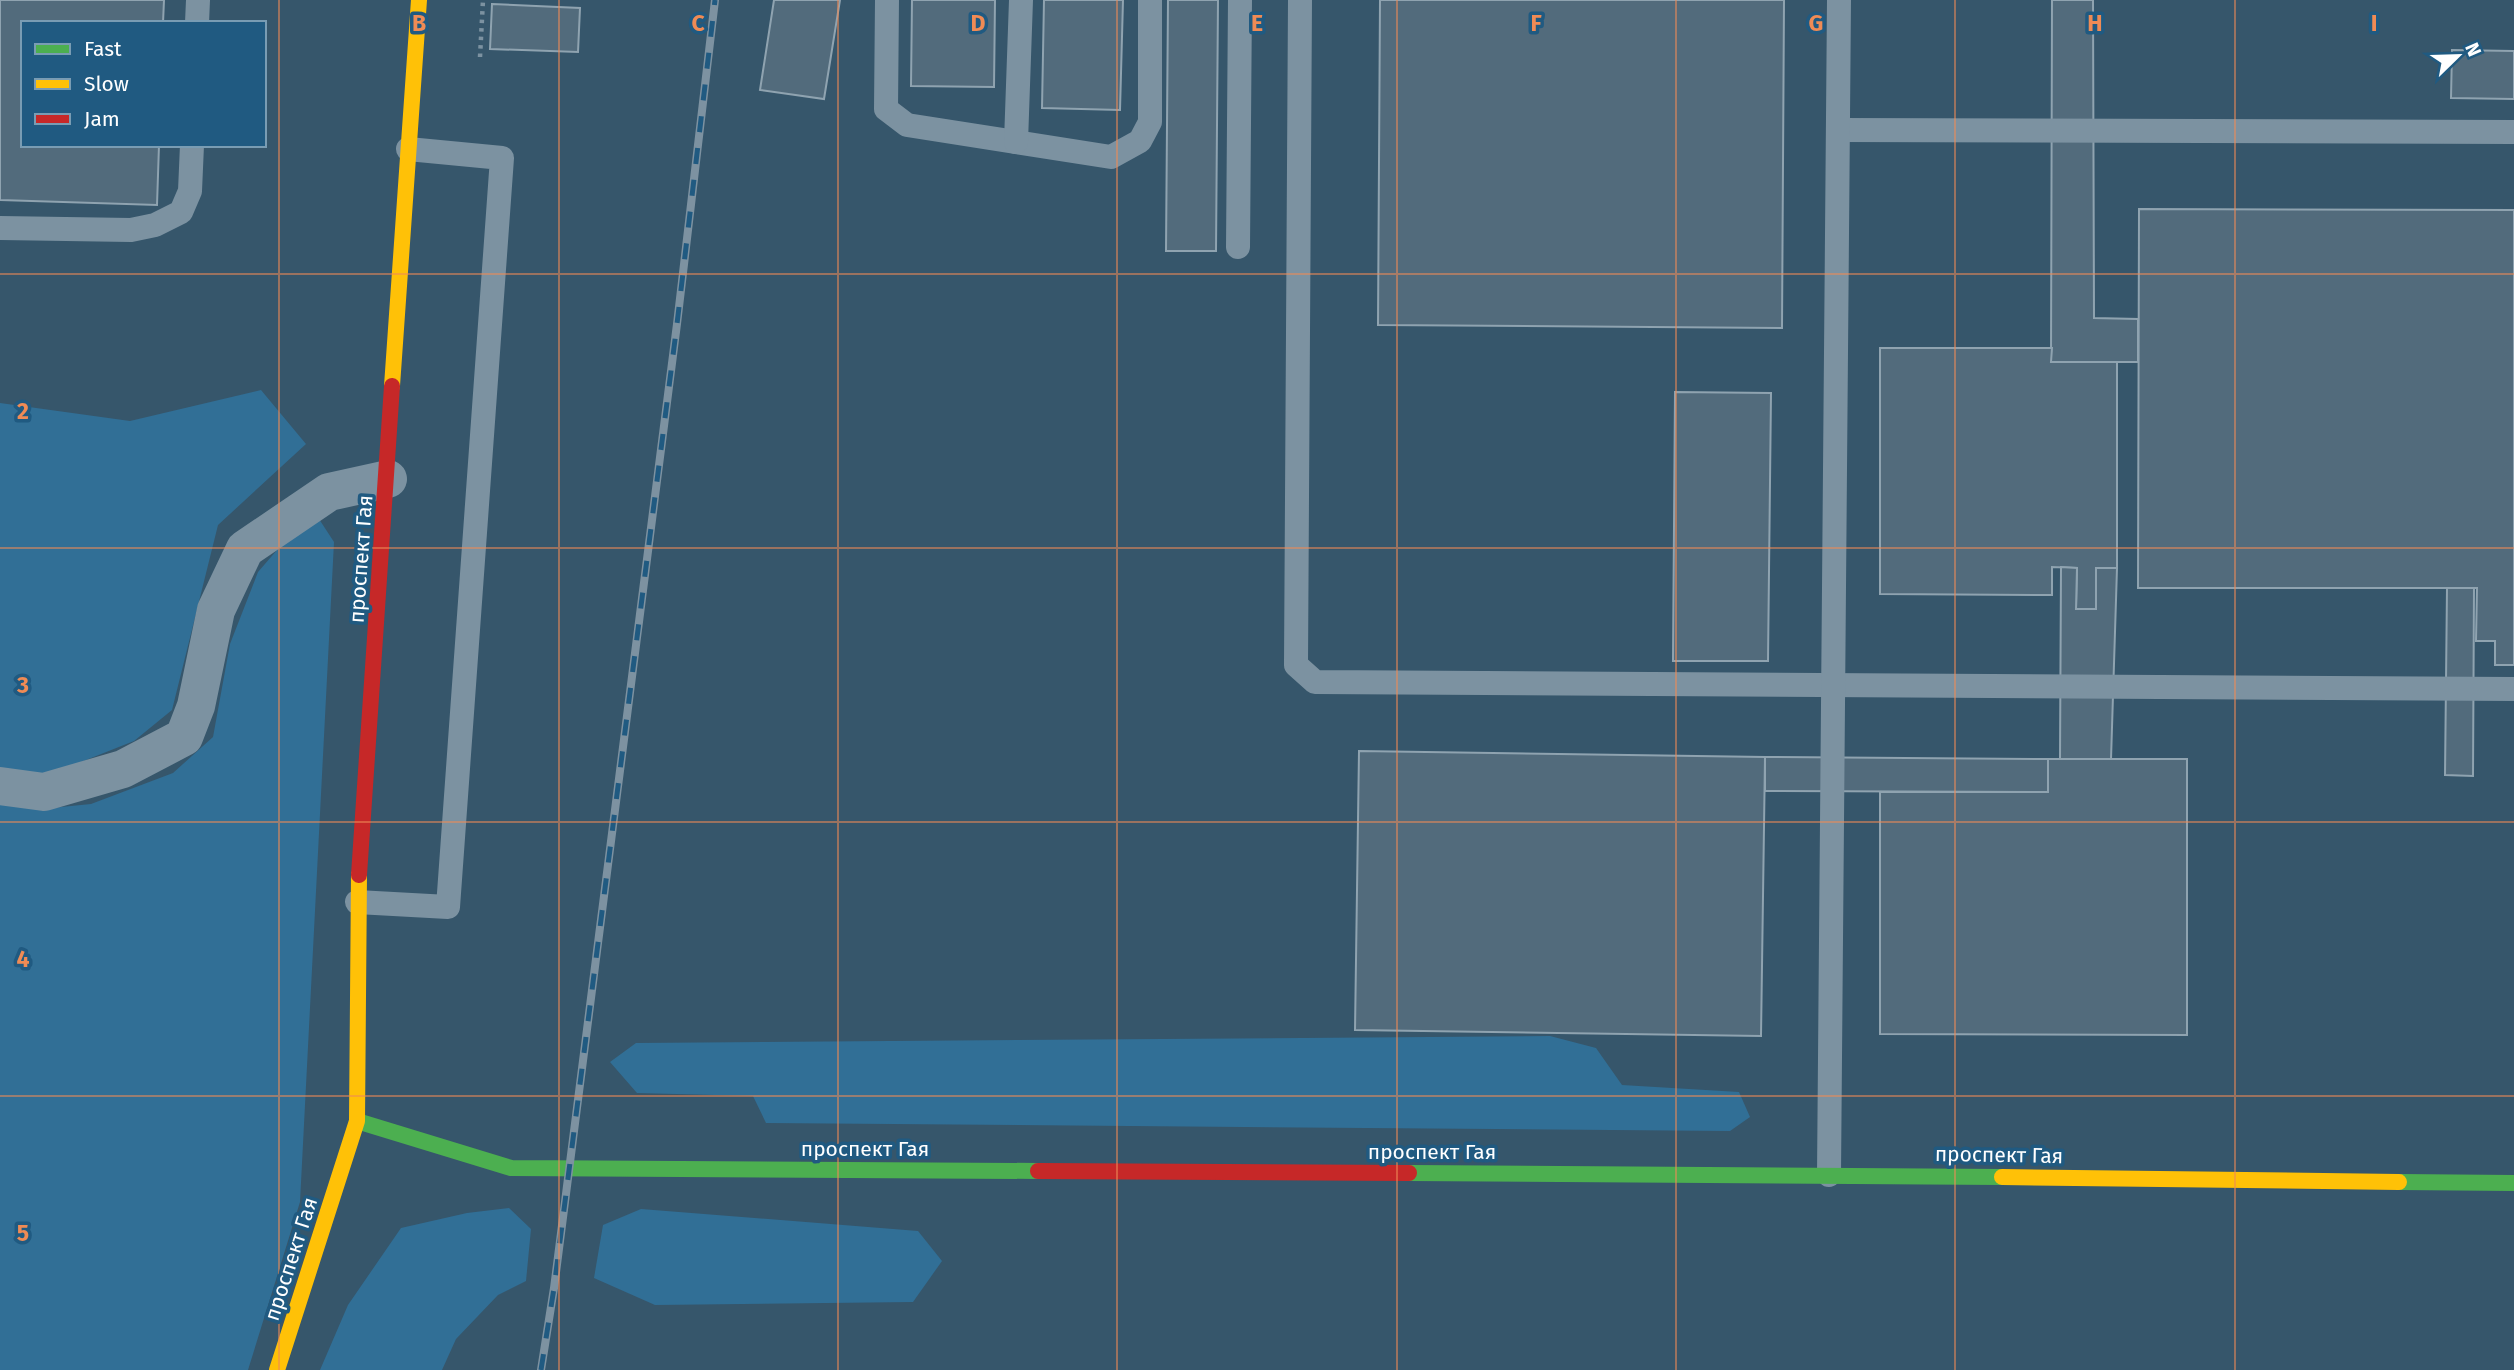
<svg xmlns="http://www.w3.org/2000/svg" width="2514" height="1370" font-family="'Fira Sans',sans-serif">
  <style>
    .green { fill: #316f96 }
    .building { fill: #526b7c; stroke: #8fa3b0; stroke-width: 2 }
    .lines { fill: none; stroke-linecap: round; stroke-linejoin: round }
    .path { stroke: #7c92a1; stroke-width: 4.5; stroke-dasharray: 3.5 5; stroke-linecap: butt }
    .lane { stroke: #7c92a1; stroke-width: 24 }
    .street { stroke: #7c92a1; stroke-width: 38 }
    .fast { stroke: #4caf50; stroke-width: 16 }
    .slow { stroke: #ffc107; stroke-width: 16 }
    .jam { stroke: #c62828; stroke-width: 16 }
    .rail-casing { stroke: #7d92a1; stroke-width: 8 }
    .rail { stroke: #205a81; stroke-width: 5; stroke-dasharray: 16; stroke-linecap: butt }
    .grid { fill: none; stroke: #ef8b55; stroke-width: 2; stroke-opacity: 0.55 }
    .labels { text-anchor: middle; stroke-width: 7; stroke-linejoin: round; paint-order: stroke }
    .street-label { font-size: 21px; fill: #fff; stroke: #205a81 }
    .grid-label { font-size: 23px; text-anchor: middle; font-weight: bold; fill: #ef8b55; stroke: #205a81; stroke-width: 7; stroke-linejoin: round; paint-order: stroke }
  </style>
  <rect width="100%" height="100%" fill="#36566b"/>
  <g class="green">
    <polygon points="261,390 306,444 218,525 172,710 134,741 43,777 0,771 0,403 130,421"/>
    <polygon points="319,519 334,542 300,1202 248,1370 0,1370 0,802 41,809 91,804 173,773 213,737 230,644 258,572 297,527"/>
    <polygon points="1550,1036 1596,1048 1622,1085 1739,1092 1750,1117 1730,1131 766,1123 753,1096 637,1093 610,1062 636,1043"/>
    <polygon points="509,1208 531,1229 526,1281 498,1295 456,1339 442,1370 320,1370 348,1305 401,1228 467,1213"/>
    <polygon points="641,1209 918,1231 942,1261 913,1302 655,1305 594,1278 603,1225"/>
  </g>
  <g class="building">
    <polygon points="0,0 164,0 163,23 23,23 23,145 159,145 157,205 0,200"/>
    <polygon points="774,0 840,0 824,99 760,90"/>
    <polygon points="912,0 995,0 994,87 911,86"/>
    <polygon points="1044,0 1123,0 1120,110 1042,108"/>
    <polygon points="1168,0 1218,0 1216,251 1166,251"/>
    <polygon points="1380,0 1784,0 1782,328 1378,325"/>
    <polygon points="2052,0 2093,0 2094,318 2138,319 2138,362 2051,362"/>
    <polygon points="492,4 580,8 578,52 490,49"/>
    <polygon points="2452,50 2514,51 2514,99 2451,98"/>
    <polygon points="2139,209 2514,210 2514,665 2495,665 2495,641 2476,641 2477,588 2138,588"/>
    <polygon points="1880,348 2052,348 2051,362 2117,362 2117,568 2096,568 2096,609 2076,609 2077,568 2052,567 2052,595 1880,594"/>
    <polygon points="1675,392 1771,393 1768,661 1673,661"/>
    <polygon points="2061,567 2077,568 2076,609 2096,609 2096,568 2117,568 2111,759 2060,759"/>
    <polygon points="2447,588 2474,588 2473,776 2445,775"/>
    <polygon points="1359,751 1765,757 1761,1036 1355,1030"/>
    <polygon points="1765,757 2048,759 2048,792 1765,791"/>
    <polygon points="2048,759 2187,759 2187,1035 1880,1034 1880,792 2048,792"/>
  </g>
  <g class="lines">
    <polyline class="path" points="480,57 483,0"/>
    <g class="lane">
      <polyline points="887,0 886,109 907,125 1111,157 1140,141 1150,122 1150,0"/>
      <polyline points="1300,0 1296,665 1315,682 2514,689"/>
      <polyline points="197,23 198,0"/>
      <polyline points="1838,130 2514,132"/>
      <polyline points="1016,142 1021,0"/>
      <polyline points="0,228 131,230 155,225 181,212 190,191 192,145"/>
      <polyline points="1238,247 1240,0"/>
      <polyline points="357,902 448,907 502,158 408,149"/>
      <polyline points="1829,1175 1839,0"/>
    </g>
    <polyline class="street" points="0,786 44,792 123,769 184,737 196,706 216,610 245,549 329,492 388,479"/>
    <g class="fast">
      <polyline points="357,1121 511,1168 1038,1171"/>
      <polyline points="1409,1173 2002,1177"/>
      <polyline points="2399,1182 2514,1183"/>
    </g>
    <g class="slow">
      <polyline points="392,386 419,0"/>
      <polyline points="2002,1177 2399,1182"/>
      <polyline points="277,1370 357,1121 359,875"/>
    </g>
    <g class="jam">
      <polyline points="359,875 392,386"/>
      <polyline points="1038,1171 1409,1173"/>
    </g>
    <g class="rail-casing">
      <polyline id="rail" points="541,1370 554,1288 677,324 715,0"/>
    </g>
    <use href="#rail" class="rail"/>
  </g>
  <path class="grid" d="M279 0V1370M559 0V1370M838 0V1370M1117 0V1370M1397 0V1370M1676 0V1370M1955 0V1370M2235 0V1370M0 274H2514M0 548H2514M0 822H2514M0 1096H2514"/>
  <g class="labels">
    <g class="street-label">
      <text transform="translate(361 559) rotate(-86)" y="7">проспект Гая</text>
      <text x="865" y="1156">проспект Гая</text>
      <text x="1432" y="1159">проспект Гая</text>
      <text transform="translate(1999 1155) rotate(1)" y="7">проспект Гая</text>
      <text transform="translate(291 1259) rotate(-72)" y="7">проспект Гая</text>
    </g>
  </g>
  <g class="grid-label">
    <text x="419" y="31">B</text>
    <text x="698" y="31">C</text>
    <text x="978" y="31">D</text>
    <text x="1257" y="31">E</text>
    <text x="1536" y="31">F</text>
    <text x="1816" y="31">G</text>
    <text x="2095" y="31">H</text>
    <text x="2374" y="31">I</text>
    <text x="23" y="419">2</text>
    <text x="23" y="693">3</text>
    <text x="23" y="967">4</text>
    <text x="23" y="1241">5</text>
  </g>
  <rect x="21" y="21" width="245" height="126" fill="#205a81" stroke="#799cb3" stroke-width="2"/>
  <rect x="35" y="44" width="35" height="10" fill="#4caf50" stroke="#799cb3" stroke-width="2"/>
  <text x="84" y="56" font-size="21" fill="#ffffff">Fast</text>
  <rect x="35" y="79" width="35" height="10" fill="#ffc107" stroke="#799cb3" stroke-width="2"/>
  <text x="84" y="91" font-size="21" fill="#ffffff">Slow</text>
  <rect x="35" y="114" width="35" height="10" fill="#c62828" stroke="#799cb3" stroke-width="2"/>
  <text x="84" y="126" font-size="21" fill="#ffffff">Jam</text>
  <g transform="translate(2458 56) rotate(67)" stroke="#205a81" stroke-width="5" paint-order="stroke">
  <path d="M0-5L12 26L0 18L-12 26Z" fill="#ffffff"/>
  <text y="-10" font-size="19" font-weight="bold" text-anchor="middle" fill="#ffffff">N</text>
  </g>
</svg>
